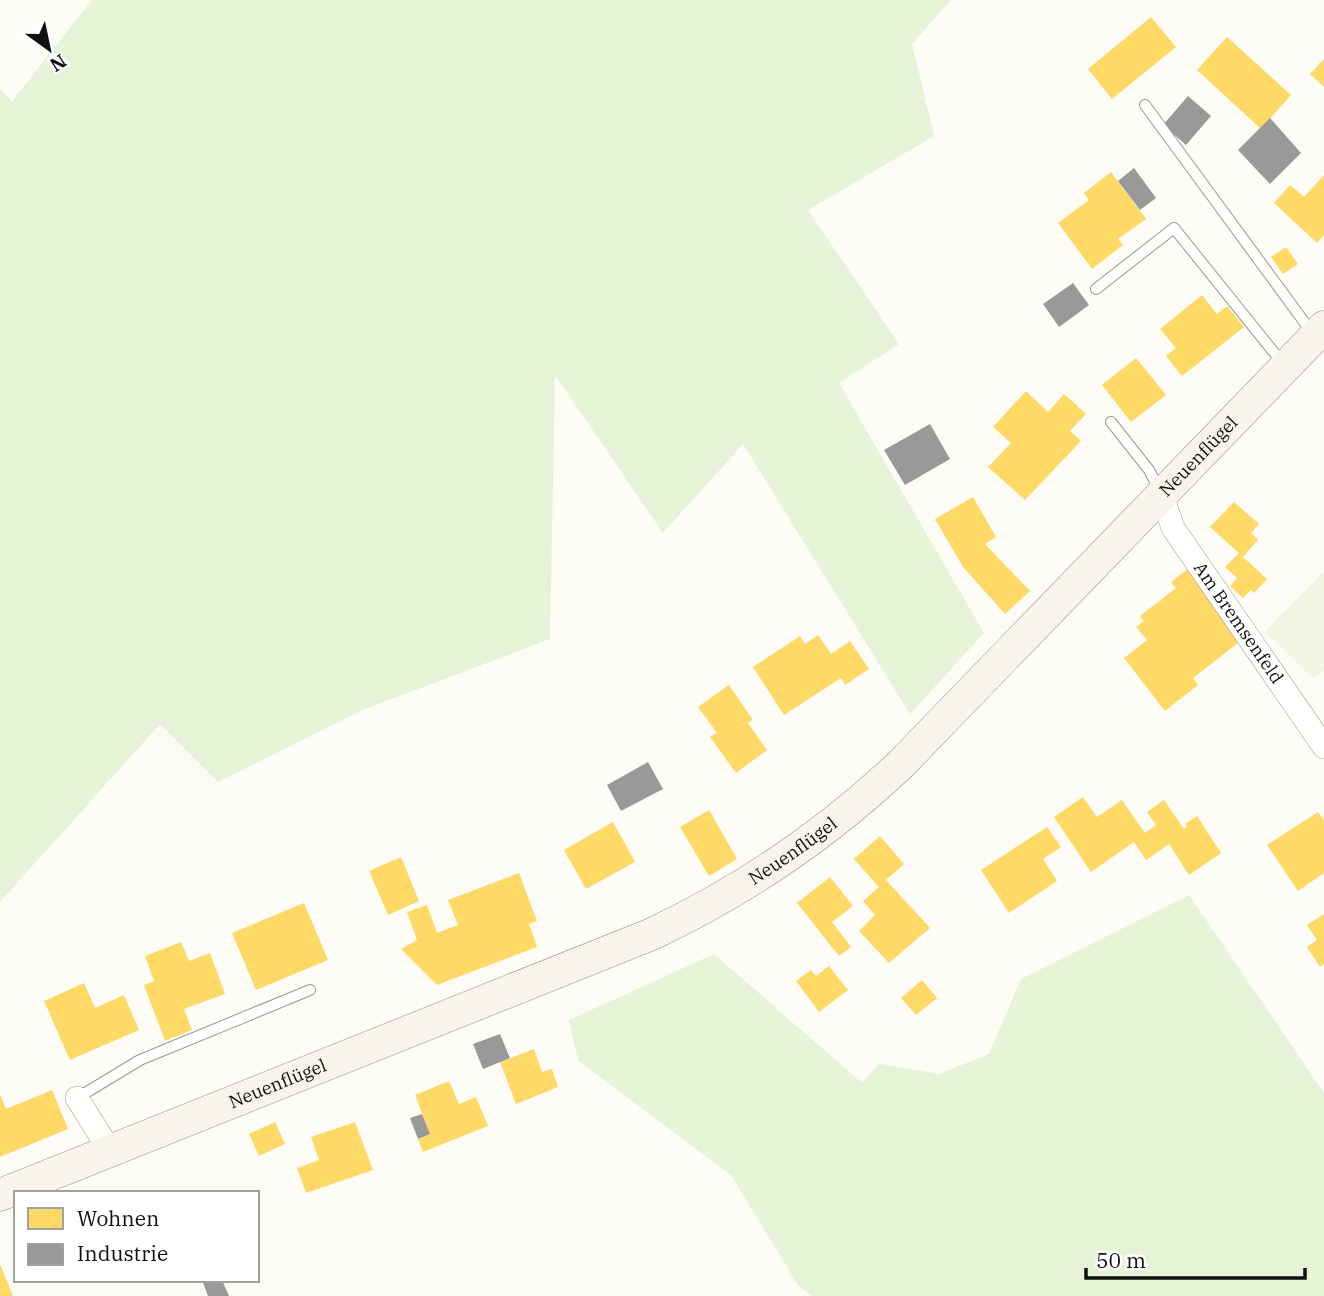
<svg xmlns="http://www.w3.org/2000/svg" width="1324" height="1296" font-family="'IBM Plex Serif',serif">
  <style>
    .green { fill: #e7f3d7 }
    .pitch { fill: #f0f6e1 }
    .homes { fill: #ffd966 }
    .industry { fill: #999 }
    .lines { fill: none; stroke-linecap: round; stroke-linejoin: round }
    .lane-casing { stroke: #979795; stroke-width: 12 }
    .street-casing { stroke: #979795; stroke-width: 24 }
    .secondary-casing { stroke: #8e8d8b; stroke-width: 33 }
    .lane { stroke: #fffffe; stroke-width: 10 }
    .street { stroke: #fffffe; stroke-width: 23 }
    .secondary { stroke: #f6f4eb; stroke-width: 32 }
    .labels { text-anchor: middle; stroke-width: 7; stroke-linejoin: round; paint-order: stroke }
    .street-label { font-size: 18px; fill: #111; stroke: #fff }
  </style>
  <rect width="100%" height="100%" fill="#fdfcf7"/>
  <g class="green">
    <polygon points="92,0 951,0 912,44 934,136 808,210 899,344 839,383 984,633 910,714 743,444 663,533 555,375 550,639 365,709 218,782 160,724 0,902 0,89 12,101"/>
    <polygon points="1189,895 1324,1093 1324,1296 812,1296 798,1285 731,1175 578,1060 569,1020 714,954 862,1083 879,1064 939,1074 989,1054 1021,979"/>
  </g>
  <polygon class="pitch" points="1324,571 1324,669 1314,679 1265,632"/>
  <g class="homes">
    <polygon points="1151,17 1176,47 1112,99 1088,69"/>
    <polygon points="1227,37 1291,95 1261,129 1197,70"/>
    <polygon points="1324,59 1324,87 1310,74"/>
    <polygon points="1111,172 1146,219 1118,239 1123,245 1092,269 1058,223 1089,200 1084,193"/>
    <polygon points="1324,175 1324,235 1317,243 1274,203 1290,185 1304,197"/>
    <polygon points="1286,247 1298,264 1283,274 1271,257"/>
    <polygon points="1202,295 1217,314 1227,306 1244,327 1182,376 1166,356 1176,348 1160,329"/>
    <polygon points="1136,358 1166,395 1131,422 1102,385"/>
    <polygon points="1026,391 1048,412 1064,394 1086,414 1070,431 1081,441 1025,500 988,467 1011,443 993,427"/>
    <polygon points="973,497 996,537 985,544 1030,591 1005,614 963,567 935,519"/>
    <polygon points="1234,502 1259,524 1251,533 1258,540 1243,557 1267,579 1254,593 1251,590 1243,598 1230,586 1237,578 1225,567 1239,553 1210,527"/>
    <polygon points="1188,569 1243,639 1193,678 1198,685 1165,711 1124,658 1147,640 1136,627 1144,621 1140,616 1176,588 1171,582"/>
    <polygon points="818,635 831,654 850,641 869,669 845,685 841,678 784,715 753,667 800,636 805,644"/>
    <polygon points="729,685 753,720 748,723 767,750 736,773 710,737 717,733 698,707"/>
    <polygon points="1083,797 1097,817 1122,800 1145,833 1156,825 1147,812 1164,800 1184,829 1187,826 1185,824 1197,816 1221,853 1189,875 1169,844 1146,860 1134,842 1091,872 1054,817"/>
    <polygon points="709,810 737,859 709,876 680,827"/>
    <polygon points="1318,812 1324,820 1324,873 1298,891 1267,845"/>
    <polygon points="613,822 635,862 586,889 564,850"/>
    <polygon points="1047,827 1061,847 1043,859 1057,881 1009,913 981,870"/>
    <polygon points="880,836 904,864 886,880 930,928 889,963 859,931 875,915 863,901 879,887 854,859"/>
    <polygon points="401,857 419,901 388,915 369,871"/>
    <polygon points="519,873 537,921 529,924 537,947 437,985 401,949 417,940 407,912 427,905 437,933 458,925 448,900"/>
    <polygon points="830,877 853,906 832,922 851,947 839,956 797,903"/>
    <polygon points="304,903 328,960 256,990 232,933"/>
    <polygon points="1324,914 1324,964 1320,967 1307,947 1317,940 1307,925"/>
    <polygon points="181,942 189,961 210,953 225,994 184,1009 192,1030 165,1041 144,985 154,981 145,956"/>
    <polygon points="829,966 848,990 819,1012 796,981 811,970 816,976"/>
    <polygon points="922,980 937,998 916,1015 901,998"/>
    <polygon points="84,983 95,1008 124,995 139,1030 70,1060 44,1001"/>
    <polygon points="534,1049 542,1072 552,1069 558,1087 516,1104 500,1062"/>
    <polygon points="449,1081 459,1104 476,1097 488,1126 423,1152 418,1139 430,1134 415,1095"/>
    <polygon points="52,1090 68,1129 0,1157 0,1094 6,1109"/>
    <polygon points="275,1122 285,1144 259,1156 249,1134"/>
    <polygon points="355,1122 373,1170 306,1193 297,1168 319,1160 311,1137"/>
    <polygon points="0,1264 13,1296 0,1296"/>
  </g>
  <g class="industry">
    <polygon points="1188,96 1211,116 1186,145 1163,125"/>
    <polygon points="1270,118 1301,153 1270,184 1238,150"/>
    <polygon points="1134,168 1156,198 1140,210 1118,181"/>
    <polygon points="1073,283 1089,305 1059,327 1043,304"/>
    <polygon points="930,424 950,459 905,485 884,450"/>
    <polygon points="648,762 663,789 621,811 607,785"/>
    <polygon points="500,1034 510,1058 483,1069 473,1044"/>
    <polygon points="422,1114 430,1134 418,1139 410,1118"/>
    <polygon points="202,1280 222,1280 229,1296 208,1296"/>
  </g>
  <g class="lines">
    <g class="lane-casing">
      <g id="lane">
        <polyline points="1145,105 1313,334"/>
        <polyline points="1096,289 1174,228 1284,365"/>
        <polyline points="1111,422 1149,470 1160,491"/>
        <polyline points="77,1098 140,1060 310,990"/>
      </g>
    </g>
    <g class="street-casing">
      <g id="street">
        <path id="s1" d="M1162 495 1173 528 1324 747"/>
        <polyline points="77,1098 110,1151"/>
      </g>
    </g>
    <g class="secondary-casing">
      <g id="secondary">
        <path id="s2" d="M0 1195 652 934C745 890 826 835 901 764L1324 327"/>
      </g>
    </g>
    <use href="#lane" class="lane"/>
    <use href="#street" class="street"/>
    <use href="#secondary" class="secondary"/>
  </g>
  <g class="labels">
    <g class="street-label">
      <text dy="6" stroke="none"><textPath href="#s2" startOffset="1433">Neuenflügel</textPath></text>
      <text dy="6" stroke="none"><textPath href="#s1" startOffset="150">Am Bremsenfeld</textPath></text>
      <text dy="6" stroke="none"><textPath href="#s2" startOffset="866">Neuenflügel</textPath></text>
      <text dy="6" stroke="none"><textPath href="#s2" startOffset="299">Neuenflügel</textPath></text>
    </g>
  </g>
  <rect x="14" y="1191" width="245" height="91" fill="#ffffff" stroke="#a0a0a0" stroke-width="2"/>
  <rect x="28" y="1208" width="35" height="21" fill="#ffd966" stroke="#a0a0a0" stroke-width="2"/>
  <text x="77" y="1226" font-size="21" fill="#111111">Wohnen</text>
  <rect x="28" y="1244" width="35" height="21" fill="#999999" stroke="#a0a0a0" stroke-width="2"/>
  <text x="77" y="1261" font-size="21" fill="#111111">Industrie</text>
  <g transform="translate(49 49) rotate(147)" stroke="#ffffff" stroke-width="5" paint-order="stroke">
  <path d="M0-5L12 26L0 18L-12 26Z" fill="#111111"/>
  <text y="-10" font-size="19" font-weight="bold" text-anchor="middle" fill="#111111">N</text>
  </g>
  <path d="M1086 1268v10h219v-10" fill="none" stroke="#111111" stroke-width="3.5"/>
  <text x="1096" y="1268" font-size="21" fill="#111111" stroke="#ffffff" stroke-width="5" paint-order="stroke">50 m</text>
</svg>
